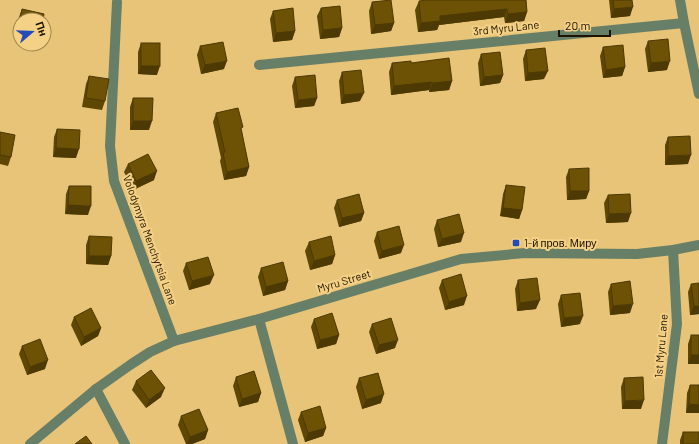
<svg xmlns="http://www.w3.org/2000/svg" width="699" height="444" font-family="Barlow,sans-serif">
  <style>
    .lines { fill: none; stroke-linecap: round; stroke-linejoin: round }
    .minor { stroke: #677f67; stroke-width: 10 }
    .wall { fill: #5e4604 }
    .shaded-wall { fill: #4c3904 }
    .building { fill: #6d5105; stroke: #4c3904 }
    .poi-dot { fill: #234bb9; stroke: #f5d185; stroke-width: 1.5 }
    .labels { text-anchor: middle; stroke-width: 4; stroke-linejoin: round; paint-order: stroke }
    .street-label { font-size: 11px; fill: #1d1300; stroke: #f5d185 }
    .poi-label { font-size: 11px; fill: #1d1300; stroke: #f5d185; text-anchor: start }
  </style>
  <rect width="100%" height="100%" fill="#e8c479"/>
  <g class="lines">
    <g class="minor">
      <polyline points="680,0 684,23"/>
      <polyline points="117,2 110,146 114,181 174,341"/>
      <polyline points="259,65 684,23 699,94"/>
      <polyline points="259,319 293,444"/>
      <polyline points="96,389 125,444"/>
      <polyline points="30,444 96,389 130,365 150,352 174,341 259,319 461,259 525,253 637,254 673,250 699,245"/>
      <polyline points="662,444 677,324 673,250"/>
    </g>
  </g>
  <g class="wall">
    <polygon points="526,0 527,12 524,21 505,23 504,17 439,25 437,30 418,32 415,10 419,1"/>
    <polygon points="609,0 632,0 630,16 611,18"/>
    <polygon points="372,2 394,23 391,31 371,34 369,11"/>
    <polygon points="321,8 342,28 339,37 320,39 317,16"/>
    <polygon points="22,9 20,20 20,38 15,36 19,17"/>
    <polygon points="273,11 295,31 292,40 273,42 270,19"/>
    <polygon points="648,41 667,70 648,72 645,49"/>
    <polygon points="141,43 157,75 138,74 138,52"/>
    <polygon points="200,46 224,69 201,74 197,55"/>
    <polygon points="603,47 625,67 622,76 603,78 600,56"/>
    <polygon points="526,50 544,79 525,81 523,59"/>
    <polygon points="481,54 503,75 500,83 480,86 478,63"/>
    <polygon points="392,63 411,63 452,81 449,90 429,92 429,90 391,95 389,72"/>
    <polygon points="342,72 360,101 341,104 339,81"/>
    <polygon points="89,76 105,101 102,110 82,107 86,84"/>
    <polygon points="295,77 317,98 314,106 295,108 292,86"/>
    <polygon points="133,98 149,130 130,130 130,107"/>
    <polygon points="216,113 241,131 249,167 246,176 224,180 220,161 221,158 213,122"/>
    <polygon points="57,129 76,158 53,157 54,137"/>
    <polygon points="0,132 11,157 8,166 0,164"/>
    <polygon points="668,137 688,164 665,165 665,145"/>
    <polygon points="128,164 154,180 133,190 124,172"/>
    <polygon points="569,169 589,191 586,199 567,200 566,177"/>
    <polygon points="506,185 522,210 519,219 500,216 503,194"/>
    <polygon points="69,186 88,215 65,214 66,194"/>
    <polygon points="608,195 628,222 606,223 604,203"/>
    <polygon points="337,200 364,213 361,221 339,227 334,208"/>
    <polygon points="437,220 461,242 438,247 434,229"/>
    <polygon points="377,232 401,253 379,259 374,241"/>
    <polygon points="89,236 111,256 108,265 86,264 86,245"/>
    <polygon points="309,242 335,255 332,264 310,270 305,251"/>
    <polygon points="186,263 210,284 189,290 183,271"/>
    <polygon points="261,268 288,281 285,290 263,296 258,277"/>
    <polygon points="442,280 464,305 445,310 439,288"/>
    <polygon points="518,280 536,309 517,311 515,289"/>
    <polygon points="611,284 630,313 610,315 608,292"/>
    <polygon points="691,284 699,314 690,315 688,292"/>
    <polygon points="561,295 580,324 561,327 558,304"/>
    <polygon points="74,317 101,328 98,336 81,346 71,325"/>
    <polygon points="314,319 339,335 336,344 317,349 311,327"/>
    <polygon points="372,324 395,348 376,354 369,332"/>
    <polygon points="691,335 699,335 699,364 688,364 688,344"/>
    <polygon points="22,346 45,369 27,375 19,354"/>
    <polygon points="236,377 261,393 258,402 239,407 233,386"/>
    <polygon points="359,378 381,403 362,409 356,387"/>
    <polygon points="624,378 641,409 622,409 621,387"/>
    <polygon points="136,381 161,397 146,408 132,390"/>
    <polygon points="690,385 699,385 699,413 686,413 687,393"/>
    <polygon points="301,412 326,428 323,436 305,442 298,420"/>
    <polygon points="181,416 208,430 205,439 192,444 186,444 178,425"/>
    <polygon points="683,432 699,444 680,444 680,440"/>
  </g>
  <g class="shaded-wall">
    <polygon points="633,7 630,16 611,18 614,9"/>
    <polygon points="507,9 504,17 439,25 437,30 418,32 421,23 440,16"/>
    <polygon points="527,12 524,21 505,23 508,14"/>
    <polygon points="394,23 391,31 371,34 375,25"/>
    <polygon points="342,28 339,37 320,39 323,30"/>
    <polygon points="295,31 292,40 273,42 276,33"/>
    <polygon points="227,61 224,69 201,74 205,65"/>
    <polygon points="670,61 667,70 648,72 651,63"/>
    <polygon points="141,66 160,66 157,75 138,74"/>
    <polygon points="625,67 622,76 603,78 606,70"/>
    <polygon points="548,71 544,79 525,81 528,73"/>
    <polygon points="503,75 500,83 480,86 484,77"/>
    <polygon points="452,81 449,90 429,92 433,83"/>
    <polygon points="432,82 429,90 391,95 394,86"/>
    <polygon points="364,93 360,101 341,104 344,95"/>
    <polygon points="317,98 314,106 295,108 298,100"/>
    <polygon points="133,121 152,121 149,130 130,130"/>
    <polygon points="56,148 79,149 76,158 53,157"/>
    <polygon points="691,155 688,164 665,165 668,156"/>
    <polygon points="249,167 246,176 224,180 227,172"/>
    <polygon points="157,171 154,180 133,190 136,181"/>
    <polygon points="570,191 589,191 586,199 567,200"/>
    <polygon points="68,205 91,206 88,215 65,214"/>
    <polygon points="503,208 522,210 519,219 500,216"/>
    <polygon points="364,213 361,221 339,227 342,218"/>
    <polygon points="631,213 628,222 606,223 609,214"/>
    <polygon points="464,233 461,242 438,247 442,239"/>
    <polygon points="404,245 401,253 379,259 382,251"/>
    <polygon points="335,255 332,264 310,270 314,261"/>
    <polygon points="89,256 111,256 108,265 86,264"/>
    <polygon points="214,275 210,284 189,290 192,281"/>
    <polygon points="288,281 285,290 263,296 266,287"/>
    <polygon points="467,296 464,305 445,310 449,302"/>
    <polygon points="540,300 536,309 517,311 520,303"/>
    <polygon points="633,304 630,313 610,315 613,306"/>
    <polygon points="694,306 699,306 699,314 690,315"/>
    <polygon points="583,316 580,324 561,327 564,318"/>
    <polygon points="101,328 98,336 81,346 84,337"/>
    <polygon points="339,335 336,344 317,349 320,340"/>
    <polygon points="398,340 395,348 376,354 379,345"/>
    <polygon points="691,355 699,355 699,364 688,364"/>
    <polygon points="48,360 45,369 27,375 30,367"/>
    <polygon points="165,388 161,397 146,408 149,400"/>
    <polygon points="261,393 258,402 239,407 242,399"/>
    <polygon points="384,394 381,403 362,409 366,400"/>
    <polygon points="644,400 641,409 622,409 625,401"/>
    <polygon points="689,404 699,405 699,413 686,413"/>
    <polygon points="326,428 323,436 305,442 308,433"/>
    <polygon points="208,430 205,439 192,444 187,444 190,437"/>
  </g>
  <g class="building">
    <polygon points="391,0 394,23 375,25 372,2"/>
    <polygon points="426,0 526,0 527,12 508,14 507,9 440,16 440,21 421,23 419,1"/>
    <polygon points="613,0 632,0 633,7 614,9"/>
    <polygon points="340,6 342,28 323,30 321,8"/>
    <polygon points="293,8 295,31 276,33 273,11"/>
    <polygon points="22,9 44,14 43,20 20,20 20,28 18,28"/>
    <polygon points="668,39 670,61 651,63 648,41"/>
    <polygon points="223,42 227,61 205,65 200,46"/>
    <rect x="141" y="43" width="19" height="23"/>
    <polygon points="623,45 625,67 606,70 603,47"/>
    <polygon points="545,48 548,71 528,73 526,50"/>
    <polygon points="500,52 503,75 484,77 481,54"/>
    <polygon points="449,58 452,81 433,83 432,82 394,86 392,63 411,61 411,63"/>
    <polygon points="361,70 364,93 344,95 342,72"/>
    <polygon points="315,75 317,98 298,100 295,77"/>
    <polygon points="89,76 109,79 105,101 86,98"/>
    <polygon points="133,98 153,98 152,121 133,121"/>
    <polygon points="238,108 243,127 241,128 249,167 227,172 223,153 225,152 216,113"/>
    <polygon points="57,129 80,130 79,149 56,148"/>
    <polygon points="0,132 15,135 11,157 0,155"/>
    <polygon points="690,136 691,155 668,156 668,137"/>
    <polygon points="148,154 157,171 136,181 128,164"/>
    <polygon points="589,168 589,191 570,191 569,169"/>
    <polygon points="506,185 525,187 522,210 503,208"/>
    <polygon points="69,186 91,186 91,206 68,205"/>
    <polygon points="359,194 364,213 342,218 337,200"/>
    <polygon points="630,194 631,213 609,214 608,195"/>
    <polygon points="459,214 464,233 442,239 437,220"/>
    <polygon points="399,226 404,245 382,251 377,232"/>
    <polygon points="89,236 112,237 111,256 89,256"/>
    <polygon points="331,236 335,255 314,261 309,242"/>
    <polygon points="208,257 214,275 192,281 186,263"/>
    <polygon points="283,262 288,281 266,287 261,268"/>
    <polygon points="461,274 467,296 449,302 442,280"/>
    <polygon points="537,278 540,300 520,303 518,280"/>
    <polygon points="630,281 633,304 613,306 611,284"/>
    <polygon points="699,283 699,306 694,306 691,284"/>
    <polygon points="580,293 583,316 564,318 561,295"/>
    <polygon points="91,308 101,328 84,337 74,317"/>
    <polygon points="332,313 339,335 320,340 314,319"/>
    <polygon points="391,318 398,340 379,345 372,324"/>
    <rect x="691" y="335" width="8" height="20"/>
    <polygon points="40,339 48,360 30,367 22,346"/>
    <polygon points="151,370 165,388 149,400 136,381"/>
    <polygon points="254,371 261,393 242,399 236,377"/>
    <polygon points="378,373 384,394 366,400 359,378"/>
    <polygon points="643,377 644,400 625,401 624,378"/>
    <polygon points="690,385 699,385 699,405 689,404"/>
    <polygon points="320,406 326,428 308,433 301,412"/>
    <polygon points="199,409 208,430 190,437 181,416"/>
    <rect x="683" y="432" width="16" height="12"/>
    <polygon points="86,436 92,444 75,444"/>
  </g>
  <rect class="poi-dot" x="512" y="239" width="8" height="8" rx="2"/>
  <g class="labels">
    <g class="street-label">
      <text transform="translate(506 28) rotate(-6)" y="4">3rd Myru Lane</text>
      <text transform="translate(150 240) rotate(70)" y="4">Volodymyra Menchytsia Lane</text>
      <text transform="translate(344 281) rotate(-17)" y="4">Myru Street</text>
      <text transform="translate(661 346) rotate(-85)" y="4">1st Myru Lane</text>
    </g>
    <g class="poi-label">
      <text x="524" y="247">1-й пров. Миру</text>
    </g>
  </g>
  <g transform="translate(32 32) rotate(71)"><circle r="19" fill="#f5d185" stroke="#9f8550"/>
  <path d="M0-3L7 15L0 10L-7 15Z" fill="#234bb9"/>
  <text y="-6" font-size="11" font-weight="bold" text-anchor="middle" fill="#1d1300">Пн</text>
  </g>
  <path d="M559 30v6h51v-6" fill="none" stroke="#1d1300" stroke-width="2"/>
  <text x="565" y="30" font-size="12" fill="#1d1300" stroke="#f5d185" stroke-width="3" paint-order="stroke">20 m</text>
</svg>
